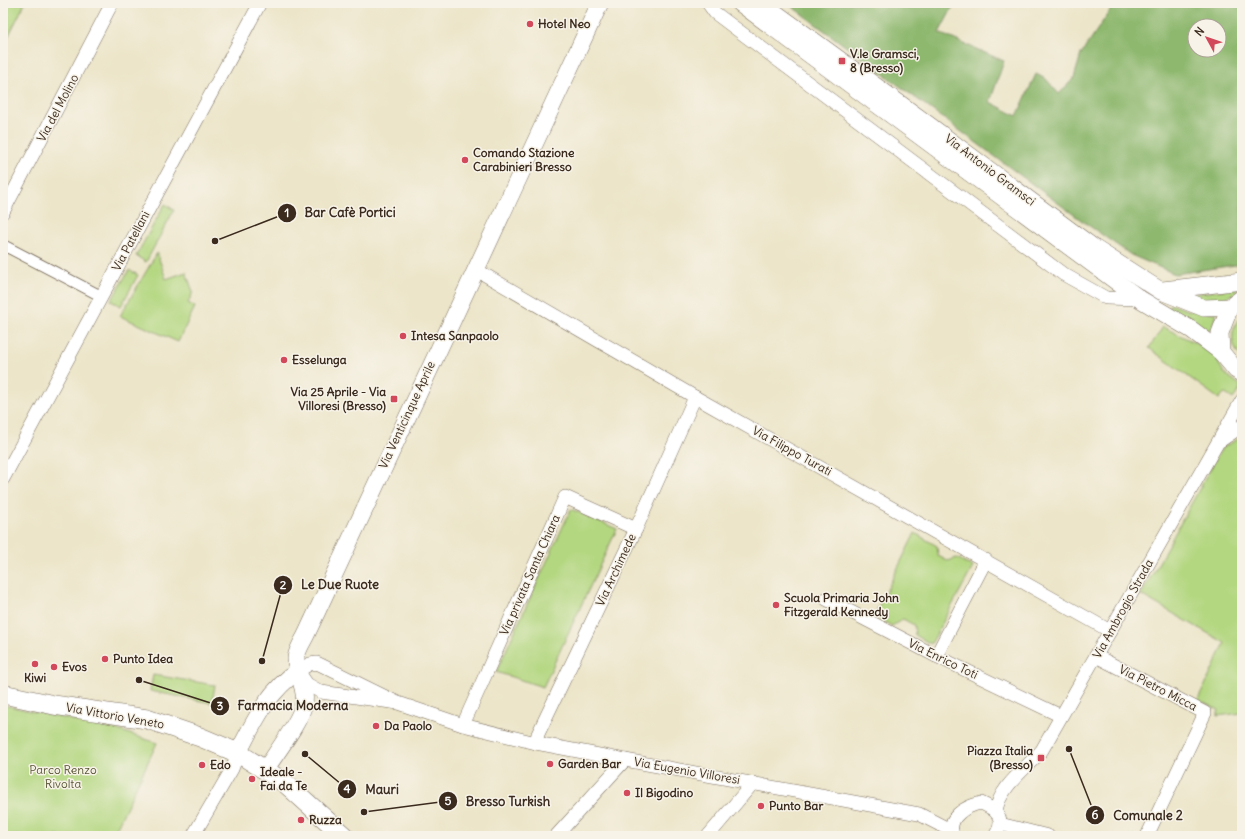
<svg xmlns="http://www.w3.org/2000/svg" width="1245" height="839" font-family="Delius,sans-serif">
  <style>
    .green { fill: #b3d780; stroke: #77804f }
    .forest { fill: #8eb86e; stroke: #647146; fill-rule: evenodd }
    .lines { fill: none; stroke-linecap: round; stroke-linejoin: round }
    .pedestrian-casing { stroke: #796b5a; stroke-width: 12 }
    .minor-casing { stroke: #796b5a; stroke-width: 14 }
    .tertiary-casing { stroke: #796b5a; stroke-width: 18 }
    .secondary-casing { stroke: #796b5a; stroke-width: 20 }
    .pedestrian { stroke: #fff; stroke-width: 10 }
    .minor { stroke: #fff; stroke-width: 13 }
    .tertiary { stroke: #fff; stroke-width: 17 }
    .secondary { stroke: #fff; stroke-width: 19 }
    .poi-dot { fill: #d1495b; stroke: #f7f3e8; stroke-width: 1.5 }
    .labels { text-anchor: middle; stroke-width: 3; stroke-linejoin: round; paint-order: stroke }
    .poi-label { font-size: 12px; font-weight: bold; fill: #3b2a1e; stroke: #f7f3e8; text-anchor: start }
    .street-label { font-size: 12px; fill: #3b2a1e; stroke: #f7f3e8 }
    .park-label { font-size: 12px; fill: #595536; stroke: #f7f3e8 }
    .leader { fill: none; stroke: #3b2a1e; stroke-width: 1.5 }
    .callout-dot { fill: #3b2a1e; stroke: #f7f3e8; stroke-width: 1.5 }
    .mark-label { font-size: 12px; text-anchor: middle; font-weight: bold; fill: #fff }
    .callout-label { font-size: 13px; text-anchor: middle; font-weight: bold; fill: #3b2a1e; stroke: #f7f3e8; stroke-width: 3; stroke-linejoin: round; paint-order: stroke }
  </style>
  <rect width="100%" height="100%" fill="#f7f3e8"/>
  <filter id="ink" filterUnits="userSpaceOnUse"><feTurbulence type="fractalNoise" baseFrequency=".025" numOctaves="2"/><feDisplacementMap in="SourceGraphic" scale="8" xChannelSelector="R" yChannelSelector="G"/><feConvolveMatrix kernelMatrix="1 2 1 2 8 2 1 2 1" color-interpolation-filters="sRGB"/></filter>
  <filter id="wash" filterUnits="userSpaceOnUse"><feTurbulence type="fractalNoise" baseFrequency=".012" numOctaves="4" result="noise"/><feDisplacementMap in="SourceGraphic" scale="16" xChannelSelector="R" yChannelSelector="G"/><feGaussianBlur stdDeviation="0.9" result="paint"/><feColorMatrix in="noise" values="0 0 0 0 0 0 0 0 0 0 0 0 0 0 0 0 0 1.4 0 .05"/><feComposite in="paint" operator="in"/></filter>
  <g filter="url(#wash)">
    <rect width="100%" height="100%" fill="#ece5c9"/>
    <g class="green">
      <polygon points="3,3 25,3 3,47"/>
      <polygon points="165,204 174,210 146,262 136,256"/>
      <polygon points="157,253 166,279 186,272 193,292 188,303 195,307 178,342 120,316"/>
      <polygon points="129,270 138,275 121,306 111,301"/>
      <path d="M1236 288 1237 291C1215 307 1206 302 1181 296Z"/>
      <polygon points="1171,304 1187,310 1217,313 1210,331 1168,310"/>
      <path d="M1242 316V358C1230 347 1229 327 1242 316Z"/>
      <polygon points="1163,327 1206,348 1213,353 1224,373 1240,385 1239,391 1233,399 1224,393 1219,399 1149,348"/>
      <polygon points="1242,437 1242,713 1217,716 1219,710 1198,700 1225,643 1141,595 1222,448"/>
      <polygon points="571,509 617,529 543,687 496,672"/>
      <polygon points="915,533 937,546 938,556 948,561 957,558 973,567 931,644 915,635 914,625 903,619 892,626 874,616"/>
      <polygon points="153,675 215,685 212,703 150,691"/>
      <polygon points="3,705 115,729 157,743 116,829 130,836 95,836 90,834 89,836 3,836"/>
    </g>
    <path class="forest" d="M787 3H955L939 33 1004 61 990 102 1017 116 1036 74 1046 79 1059 94 1074 78 1081 54 1115 3H1242V264L1175 274 1131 255 1081 220ZM1195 26H1219V50H1195Z"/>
  </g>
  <g filter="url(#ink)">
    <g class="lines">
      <g class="pedestrian-casing">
        <polyline id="pedestrian" points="3,245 101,296"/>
      </g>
      <g class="minor-casing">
        <g id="minor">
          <polyline points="708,3 715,13 1063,274 1106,298 1140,299"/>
          <polyline points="3,212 112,3"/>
          <polyline points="475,269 695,397 1110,631"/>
          <polyline points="1220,441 1242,426"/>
          <polyline points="3,479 260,3"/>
          <polyline points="826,599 936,656 1061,716"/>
          <polyline points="936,656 986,560"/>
          <polyline points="1096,656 1205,713 1147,836"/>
          <polyline points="398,703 321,692 307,684 298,671 310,664 317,663 398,703 463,725 536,743 625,760 919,814 952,831"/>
          <polyline points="463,725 565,497 636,529"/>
          <polyline points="536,743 538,734 636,529 695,397"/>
          <path d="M996 811C1000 786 1026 769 1042 750L1242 400"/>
          <polyline points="1000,824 1048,836"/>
          <polyline points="193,836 232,769 238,753"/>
          <polyline points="556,836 625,760"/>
          <polyline points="708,836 753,783"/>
          <path d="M953 836C946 817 966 806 981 803 998 810 1006 819 995 836"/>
        </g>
      </g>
      <g class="tertiary-casing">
        <g id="tertiary">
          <polyline points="740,3 1140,299 1192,330 1221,352"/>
          <polyline points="762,3 918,117 1094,248 1161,291 1204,308 1230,307"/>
          <polyline points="1163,290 1242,281"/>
          <polyline points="1242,298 1230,307 1220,333 1221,352 1236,370 1242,374"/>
          <path d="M238 753C254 722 268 691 298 671"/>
          <path d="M265 770C276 753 301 721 304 703 307 687 295 673 296 658 297 650 303 641 306 635L600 3"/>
        </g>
      </g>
      <g class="secondary-casing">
        <polyline id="secondary" points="3,694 54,705 147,719 200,737 238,753 265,770 285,783 344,836"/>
      </g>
      <use href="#pedestrian" class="pedestrian"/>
      <use href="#minor" class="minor"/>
      <use href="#tertiary" class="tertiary"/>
      <use href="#secondary" class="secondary"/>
    </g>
  </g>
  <g class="poi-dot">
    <circle cx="530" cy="24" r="4"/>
    <rect x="838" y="57" width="8" height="8" rx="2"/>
    <circle cx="465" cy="160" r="4"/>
    <circle cx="403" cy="336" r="4"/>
    <circle cx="284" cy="360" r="4"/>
    <rect x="390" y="395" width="8" height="8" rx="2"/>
    <circle cx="776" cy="605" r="4"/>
    <circle cx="105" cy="659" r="4"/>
    <circle cx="35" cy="664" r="4"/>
    <circle cx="54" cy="667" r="4"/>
    <circle cx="376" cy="726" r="4"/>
    <rect x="1037" y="754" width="8" height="8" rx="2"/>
    <circle cx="550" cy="764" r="4"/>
    <circle cx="202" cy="765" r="4"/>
    <circle cx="252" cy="779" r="4"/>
    <circle cx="627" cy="793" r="4"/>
    <circle cx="761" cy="806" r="4"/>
    <circle cx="301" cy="820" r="4"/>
  </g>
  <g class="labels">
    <g class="poi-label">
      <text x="538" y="28">Hotel Neo</text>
      <text x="850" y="58">V.le Gramsci,<tspan x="850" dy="14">8 (Bresso)</tspan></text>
      <text x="473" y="157">Comando Stazione<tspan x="473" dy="14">Carabinieri Bresso</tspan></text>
      <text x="411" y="340">Intesa Sanpaolo</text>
      <text x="292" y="364">Esselunga</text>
      <text x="386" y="396" text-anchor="end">Via 25 Aprile - Via<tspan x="386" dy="14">Villoresi (Bresso)</tspan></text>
      <text x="784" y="602">Scuola Primaria John<tspan x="784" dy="14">Fitzgerald Kennedy</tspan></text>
      <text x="113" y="663">Punto Idea</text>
      <text x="62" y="671">Evos</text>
      <text x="35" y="682" text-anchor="middle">Kiwi</text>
      <text x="384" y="730">Da Paolo</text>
      <text x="1033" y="755" text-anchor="end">Piazza Italia<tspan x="1033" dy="14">(Bresso)</tspan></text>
      <text x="558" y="768">Garden Bar</text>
      <text x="210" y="769">Edo</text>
      <text x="260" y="776">Ideale -<tspan x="260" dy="14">Fai da Te</tspan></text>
      <text x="635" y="797">Il Bigodino</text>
      <text x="769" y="810">Punto Bar</text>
      <text x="309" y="824">Ruzza</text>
    </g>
    <g class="street-label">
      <text transform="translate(58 108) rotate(-62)" y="4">Via del Molino</text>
      <text transform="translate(990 170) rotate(37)" y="4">Via Antonio Gramsci</text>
      <text transform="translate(131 241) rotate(-62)" y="4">Via Patellani</text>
      <text transform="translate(407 415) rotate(-65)" y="4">Via Venticinque Aprile</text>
      <text transform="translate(792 451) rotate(29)" y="4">Via Filippo Turati</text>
      <text transform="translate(616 570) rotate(-65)" y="4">Via Archimede</text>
      <text transform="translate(530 575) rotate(-66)" y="4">Via privata Santa Chiara</text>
      <text transform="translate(1123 609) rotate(-61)" y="4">Via Ambrogio Strada</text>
      <text transform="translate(943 659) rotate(26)" y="4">Via Enrico Toti</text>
      <text transform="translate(1158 688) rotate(27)" y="4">Via Pietro Micca</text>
      <text transform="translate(115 716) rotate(10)" y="4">Via Vittorio Veneto</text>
      <text transform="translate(687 771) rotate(10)" y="4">Via Eugenio Villoresi</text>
    </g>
    <g class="park-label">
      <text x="63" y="774">Parco Renzo<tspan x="63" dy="14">Rivolta</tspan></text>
    </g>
  </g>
  <path class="leader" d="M215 241L287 213M262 661L283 585M139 680L220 706M305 754L347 789M364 812L448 801M1069 749L1095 815"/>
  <g class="callout-dot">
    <circle cx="215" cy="241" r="4"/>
    <circle cx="262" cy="661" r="4"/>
    <circle cx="139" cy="680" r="4"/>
    <circle cx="305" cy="754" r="4"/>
    <circle cx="364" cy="812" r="4"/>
    <circle cx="1069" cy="749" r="4"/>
    <circle cx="287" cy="213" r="10"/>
    <circle cx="283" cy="585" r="10"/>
    <circle cx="220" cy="706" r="10"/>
    <circle cx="347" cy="789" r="10"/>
    <circle cx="448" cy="801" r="10"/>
    <circle cx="1095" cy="815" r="10"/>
  </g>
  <g class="mark-label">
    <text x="287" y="217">1</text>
    <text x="283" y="589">2</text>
    <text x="220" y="710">3</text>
    <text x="347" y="793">4</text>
    <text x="448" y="805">5</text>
    <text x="1095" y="819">6</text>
  </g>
  <g class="callout-label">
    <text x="350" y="217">Bar Cafè Portici</text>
    <text x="340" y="589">Le Due Ruote</text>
    <text x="293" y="710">Farmacia Moderna</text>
    <text x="382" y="794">Mauri</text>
    <text x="508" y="806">Bresso Turkish</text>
    <text x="1148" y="820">Comunale 2</text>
  </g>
  <rect width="1245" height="839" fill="none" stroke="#f7f3e8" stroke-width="16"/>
  <g transform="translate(1207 38) rotate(310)"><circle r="19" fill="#f7f3e8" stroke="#aca397"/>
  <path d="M0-3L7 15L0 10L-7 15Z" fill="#d1495b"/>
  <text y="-6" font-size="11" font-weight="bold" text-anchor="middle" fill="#3b2a1e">N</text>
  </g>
</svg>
